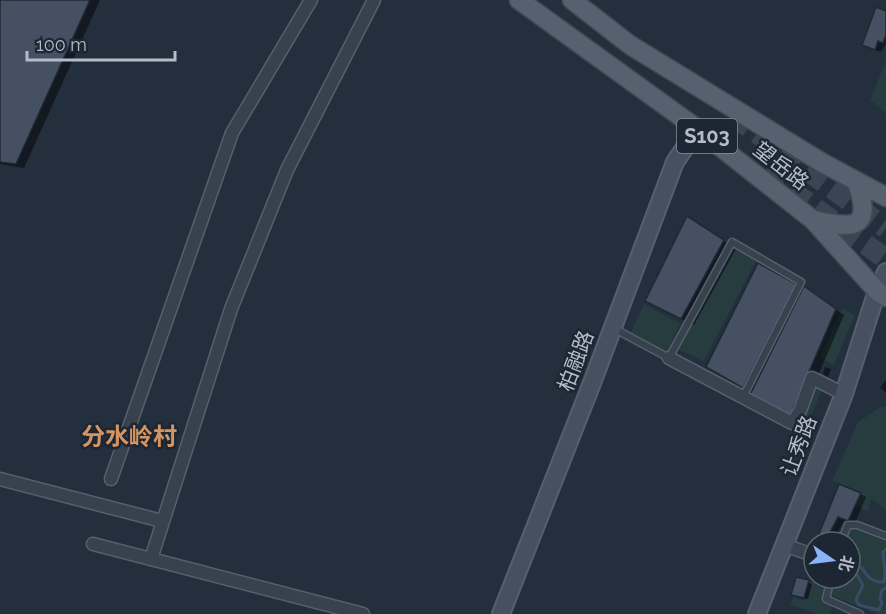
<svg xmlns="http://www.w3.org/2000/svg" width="886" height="614" font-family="Raleway,'Noto Sans SC',sans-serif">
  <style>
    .green { fill: #263c3f }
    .shadow { fill: #0007 }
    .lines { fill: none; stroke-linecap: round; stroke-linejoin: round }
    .stream { stroke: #394c67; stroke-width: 3 }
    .building { fill: #455162; stroke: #1f2835; stroke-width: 1.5 }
    .highway-tunnel { stroke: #3a4453; stroke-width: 21; stroke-dasharray: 21 10; stroke-linecap: butt }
    .lane-casing { stroke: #565f6c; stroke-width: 9 }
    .street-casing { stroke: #565f6c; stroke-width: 15 }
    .secondary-casing { stroke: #565f6c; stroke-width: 20 }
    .primary-casing { stroke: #414a57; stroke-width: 21 }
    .lane { stroke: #38414e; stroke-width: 6 }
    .street { stroke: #38414e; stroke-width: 12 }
    .secondary { stroke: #465061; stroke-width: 16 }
    .primary { stroke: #56606e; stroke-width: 18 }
    .labels { text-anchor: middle; stroke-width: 5; stroke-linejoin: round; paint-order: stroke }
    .shield { fill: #1d2633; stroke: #878f9c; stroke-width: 1.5 }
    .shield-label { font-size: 20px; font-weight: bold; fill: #b4bcc9 }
    .street-label { font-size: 21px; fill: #b4bcc9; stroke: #1d2633 }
    .quarter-label { font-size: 24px; font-weight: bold; fill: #d59563; stroke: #1d2633 }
  </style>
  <rect width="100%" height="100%" fill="#242f3e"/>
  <g class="green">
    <polygon points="886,61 886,113 870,100"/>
    <polygon points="733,246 756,261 704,361 677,349"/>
    <polygon points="644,304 680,323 667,354 630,334"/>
    <polygon points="842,308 855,315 834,365 820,358"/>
    <polygon points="815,383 823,387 803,437 791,431"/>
    <polygon points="880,407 886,407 886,510 871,499 868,512 855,505 861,493 832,481 858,422"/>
    <polygon points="849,528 886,541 886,614 876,614 829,594 834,578 850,578 850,542 844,542"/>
    <polygon points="813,578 827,582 821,601 833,605 830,614 819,614 790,605 793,597 806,601"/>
  </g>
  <g class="shadow">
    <polygon points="0,0 100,0 24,168 0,164"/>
    <polygon points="886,12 886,44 881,52 869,48"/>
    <polygon points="700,226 736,249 694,325 659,308"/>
    <polygon points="759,265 812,293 844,315 799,420 708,366"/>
    <polygon points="825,367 831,369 828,377 823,374"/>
    <polygon points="886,380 886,392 880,388"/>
    <polygon points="860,494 866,497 855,523 844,520 834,540 821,533"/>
    <polygon points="797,579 812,584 808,599 793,595"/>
  </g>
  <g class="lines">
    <g class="stream">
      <path d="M856 565 862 568C867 577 873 583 884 582L885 574 883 552 886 549"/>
      <polyline points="853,574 856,573 863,585 856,600 859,605 879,610 882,603 880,598 882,590 886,588"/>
    </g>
  </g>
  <g class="building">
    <polygon points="0,0 90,0 16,164 0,162"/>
    <polygon points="876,7 886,11 886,35 883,43 878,41 875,50 862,45"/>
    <polygon points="687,216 724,240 681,319 645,301"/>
    <polygon points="758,263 796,284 743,388 706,367"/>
    <polygon points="804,286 836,309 790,416 750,395"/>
    <polygon points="839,484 861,493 848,521 838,517 827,538 819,534"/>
    <polygon points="796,577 809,580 804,598 791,595"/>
  </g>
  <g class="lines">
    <g class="highway-tunnel">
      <polyline points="732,115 886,228"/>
      <polyline points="765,172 886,259"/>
    </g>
    <g class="lane-casing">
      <g id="lane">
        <polyline points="615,329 669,358 732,242 801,282 743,397"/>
        <polyline points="841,542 848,525 857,525 886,536"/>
        <polyline points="831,578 826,599 860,614"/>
      </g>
    </g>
    <g class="street-casing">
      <g id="street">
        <polyline points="669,358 792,423 800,411 812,378 844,394"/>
        <polyline points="0,479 162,521"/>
        <polyline points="111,479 232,133 311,0"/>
        <polyline points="93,544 363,614"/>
        <polyline points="784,545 807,553"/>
        <polyline points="151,559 231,309 287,170 374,0"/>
      </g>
    </g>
    <g class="secondary-casing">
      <g id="secondary">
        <polyline points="501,614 592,383 675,162 688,143 691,124"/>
        <polyline points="757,614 844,394 874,300 886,272"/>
      </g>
    </g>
    <g class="primary-casing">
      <g id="primary">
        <polyline points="519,0 699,130 813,220 877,291 886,297"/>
        <polyline points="572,0 630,45 821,162 886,197"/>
        <path d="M813 220C851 228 874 232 857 183"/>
      </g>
    </g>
    <use href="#lane" class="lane"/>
    <use href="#street" class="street"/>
    <use href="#secondary" class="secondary"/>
    <use href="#primary" class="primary"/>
  </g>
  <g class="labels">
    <rect class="shield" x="677" y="119" width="60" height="34" rx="4.5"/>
    <g class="shield-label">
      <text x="707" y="143">S103</text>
    </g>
    <g class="street-label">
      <text transform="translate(781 166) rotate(38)" y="7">望岳路</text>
      <text transform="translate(576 361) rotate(-69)" y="7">柏融路</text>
      <text transform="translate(799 446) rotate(-69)" y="7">让秀路</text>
    </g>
    <g class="quarter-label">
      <text x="129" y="445">分水岭村</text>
    </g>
  </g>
  <g transform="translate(832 560) rotate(104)"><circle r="28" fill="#1d2633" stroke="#59626f" stroke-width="1.5"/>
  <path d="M0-4.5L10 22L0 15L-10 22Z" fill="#8ab4f8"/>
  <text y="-9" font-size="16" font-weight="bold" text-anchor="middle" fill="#b4bcc9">北</text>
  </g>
  <path d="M27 51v9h148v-9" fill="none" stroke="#b4bcc9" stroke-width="3"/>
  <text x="36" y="51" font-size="18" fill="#b4bcc9" stroke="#1d2633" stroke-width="4.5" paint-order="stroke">100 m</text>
</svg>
